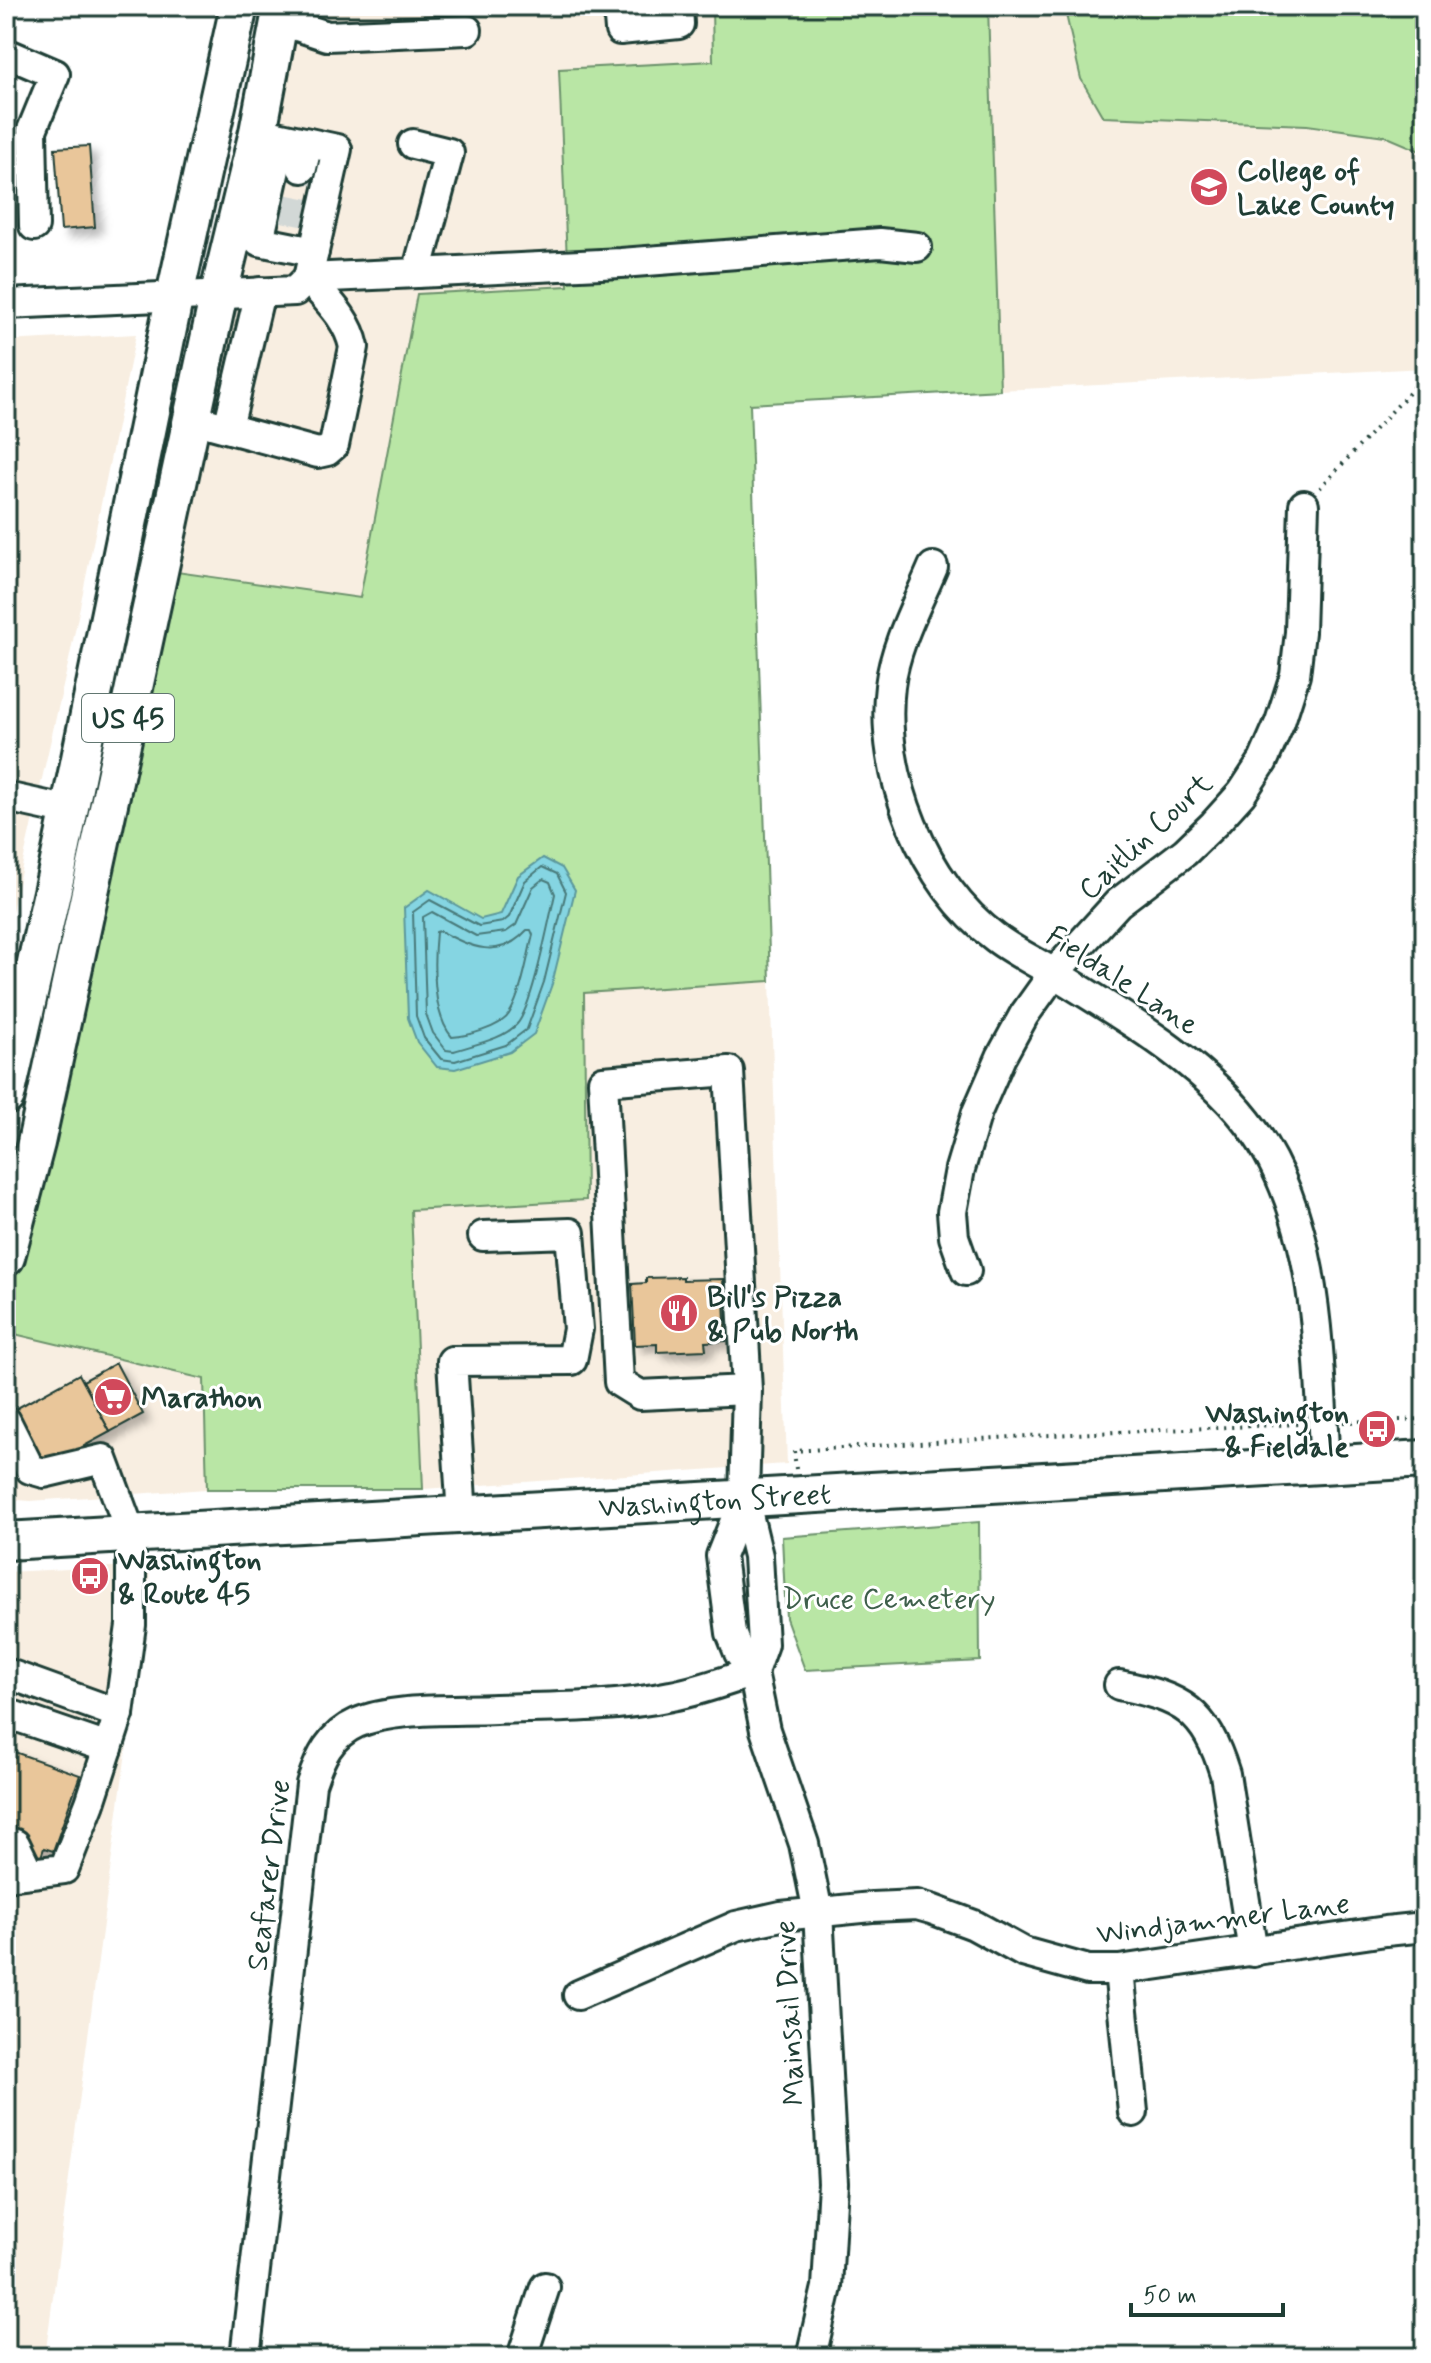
<svg xmlns="http://www.w3.org/2000/svg" width="1431" height="2363" font-family="Mynerve,sans-serif">
  <style>
    .built { fill: #f8eee1 }
    .green { fill: #b9e6a5; stroke: #6c926c; stroke-width: 2 }
    .water { fill: #85d5e2; stroke: #5c989c; stroke-width: 2 }
    .lines { fill: none; stroke-linecap: round; stroke-linejoin: round }
    .shore { stroke: #487a7a; stroke-width: 2 }
    .building { fill: #e9c69a; stroke: #1f3d34; stroke-width: 2; filter: url(#shadow) }
    .minor-tunnel { stroke: #d2d8d6; stroke-width: 28; stroke-dasharray: 28 14; stroke-linecap: butt }
    .minor-casing { stroke: #1f3d34; stroke-width: 34 }
    .major-casing { stroke: #1f3d34; stroke-width: 42 }
    .path { stroke: #1f3d34; stroke-width: 4; stroke-dasharray: 2 6; stroke-linecap: butt }
    .minor { stroke: #fff; stroke-width: 28 }
    .major { stroke: #fff; stroke-width: 36 }
    .labels { text-anchor: middle; stroke-width: 6; stroke-linejoin: round; paint-order: stroke }
    .shield { fill: #fff; stroke: #627771; stroke-width: 2 }
    .shield-label { font-size: 28px; font-weight: bold; fill: #1f3d34 }
    .poi-label { font-size: 30px; font-weight: bold; fill: #1f3d34; stroke: #fff; text-anchor: start }
    .street-label { font-size: 30px; fill: #1f3d34; stroke: #fff }
    .park-label { font-size: 30px; fill: #3e5f4b; stroke: #fff }
  </style>
  <defs>
    <filter id="shadow"><feDropShadow dx="7" dy="7" stdDeviation="4" flood-color="#0004"/></filter>
  </defs>
  <rect width="100%" height="100%" fill="#fff"/>
  <filter id="ink" filterUnits="userSpaceOnUse"><feTurbulence type="fractalNoise" baseFrequency=".0125" numOctaves="2"/><feDisplacementMap in="SourceGraphic" scale="16" xChannelSelector="R" yChannelSelector="G"/><feConvolveMatrix kernelMatrix="1 2 1 2 8 2 1 2 1" color-interpolation-filters="sRGB"/></filter>
  <g filter="url(#ink)">
    <g class="built">
      <polygon points="283,6 712,6 713,61 559,70 568,286 417,295 360,599 170,571"/>
      <polygon points="988,6 1425,6 1425,368 1000,390"/>
      <polygon points="136,334 69,660 6,937 6,341"/>
      <polygon points="770,981 787,1464 423,1489 411,1209 586,1200 584,993"/>
      <polygon points="6,1332 204,1379 207,1489 30,1501 6,1499"/>
      <polygon points="151,1565 45,2357 6,2357 6,1572"/>
    </g>
    <g class="green">
      <polygon points="712,6 988,6 1000,390 750,404 770,981 584,993 586,1200 411,1210 423,1489 207,1489 204,1379 6,1332 6,1307 57,1104 170,571 360,598 417,294 568,286 559,69 713,61"/>
      <polygon points="1064,6 1425,6 1425,151 1420,151 1385,136 1307,125 1103,117 1081,79"/>
      <polygon points="89,776 96,777 79,883 20,1155 14,1154"/>
      <polygon points="979,1522 980,1661 805,1670 786,1618 782,1537"/>
    </g>
    <polygon class="water" points="543,858 562,868 575,890 552,984 534,1034 510,1052 455,1069 437,1067 417,1042 408,1018 404,908 429,890 481,919 501,914 518,876"/>
    <g class="lines">
      <g class="shore">
        <polygon points="542,867 557,874 566,892 544,982 527,1029 506,1045 455,1061 441,1059 424,1038 416,1016 413,912 430,900 479,926 503,922 509,917 525,881"/>
        <path d="M543 879 550 882 555 894C549 920 532 1008 517 1024 502 1040 475 1044 454 1051L446 1050 433 1033 426 1014 423 917 432 912 476 936 506 932 516 925 533 887Z"/>
        <path d="M527 930H531L533 935C527 958 522 993 509 1014 500 1028 467 1036 452 1037 432 1014 433 962 436 932L440 931C471 947 499 961 527 930Z"/>
      </g>
    </g>
    <g class="building">
      <polygon points="89,146 95,227 61,230 55,148"/>
      <polygon points="683,1277 683,1280 723,1279 726,1341 705,1342 706,1350 657,1352 657,1344 635,1345 632,1284 646,1283 646,1278"/>
      <polygon points="116,1363 143,1414 110,1432 83,1381"/>
      <polygon points="79,1374 110,1432 42,1469 10,1412"/>
      <polygon points="6,1749 80,1775 53,1851 44,1848 40,1860 26,1855 30,1842 6,1834"/>
    </g>
    <g class="lines">
      <polyline class="minor-tunnel" points="291,224 302,168"/>
      <g class="minor-casing">
        <g id="minor">
          <polyline points="618,6 620,30 679,24 678,6"/>
          <polyline points="279,20 327,36 467,30"/>
          <polyline points="6,53 55,74 32,130 34,226"/>
          <polyline points="282,138 259,241 314,252"/>
          <polyline points="302,168 308,143"/>
          <polyline points="417,273 621,263 880,243 917,247"/>
          <polyline points="6,304 295,291 308,278 417,273 449,153 413,144"/>
          <path d="M193 419 318 453 327 451 334 445 354 347C348 318 326 299 308 278L337 149 258 132"/>
          <polyline points="228,428 260,292"/>
          <path d="M933 567C917 605 895 645 890 686 879 774 924 885 996 938 1013 951 1034 961 1052 972 1123 1016 1207 1064 1255 1132 1320 1226 1318 1356 1325 1465"/>
          <polyline points="6,797 70,811"/>
          <polyline points="966,1271 954,1237 952,1212 960,1169 977,1112 1001,1057 1024,1015 1054,973 1118,903 1185,852 1214,824 1242,793 1263,761 1280,722 1295,675 1300,632 1304,505"/>
          <polyline points="747,1390 640,1395 619,1382 603,1081 729,1071 747,1390 744,1498 758,1556 763,1644 753,1672"/>
          <polyline points="6,1421 30,1469 44,1473 103,1459 131,1534 131,1625 119,1714 90,1803 64,1869 6,1876"/>
          <polyline points="744,1498 721,1556 731,1633 739,1653 753,1672 765,1730 804,1844 818,1912 833,2183 827,2287 811,2357"/>
          <polyline points="462,1516 452,1361 572,1360 578,1329 570,1233 483,1236"/>
          <polyline points="6,1673 119,1714"/>
          <path d="M1119 1685C1183 1698 1205 1710 1225 1774L1253 1952"/>
          <polyline points="6,1713 108,1748"/>
          <polyline points="6,1841 15,1844 29,1873"/>
          <polyline points="1119,1970 1133,2112"/>
          <polyline points="578,1995 736,1926 781,1916 872,1907 917,1905 931,1909 974,1925 1023,1952 1088,1970 1119,1970 1386,1931 1425,1927"/>
          <path d="M245 2357 311 1784C320 1757 330 1735 357 1723 394 1707 454 1711 495 1709 554 1707 614 1708 671 1696 699 1691 726 1681 753 1672"/>
          <polyline points="522,2357 545,2287"/>
        </g>
      </g>
      <g class="major-casing">
        <g id="major">
          <polyline points="6,1096 58,866 172,309 239,6"/>
          <polyline points="6,1257 36,1143 219,293 258,132 282,6"/>
          <path id="s1" d="M6 1541 1425 1459"/>
        </g>
      </g>
      <g class="path">
        <polyline points="1320,488 1425,376"/>
        <polyline points="1343,1422 1425,1419"/>
        <polyline points="796,1469 794,1451 1028,1436 1299,1424"/>
      </g>
      <use href="#minor" class="minor"/>
      <use href="#major" class="major"/>
    </g>
  </g>
  <defs>
    <g id="university-disc" transform="scale(2)"><circle r="9.5" fill="#d1495b" stroke="#fff"/><path d="M0-5L7-2L0 1L-7-2ZM-4 1L0 2.5L4 1V4Q0 6-4 4Z" fill="#fff"/></g>
    <g id="restaurant-disc" transform="scale(2)"><circle r="9.5" fill="#d1495b" stroke="#fff"/><path d="M-5-6h1v4h1v-4h1v4h1v-4h1v5L-1.5 .5V6h-2V.5L-5-1ZM5-6V6H3V1.5H1.5Q1.5-4 5-6Z" fill="#fff"/></g>
    <g id="supermarket-disc" transform="scale(2)"><circle r="9.5" fill="#d1495b" stroke="#fff"/><path d="M-6-5.5h2.5l.6 2H6L4.5 2H-2.5L-4.4-4H-6ZM-1.5 3.2a1.3 1.3 0 1 0 .1 0ZM3 3.2a1.3 1.3 0 1 0 .1 0Z" fill="#fff"/></g>
    <g id="bus-disc" transform="scale(2)"><circle r="9.5" fill="#d1495b" stroke="#fff"/><path d="M-5-6H5V4H4V6H2V4H-2V6H-4V4H-5ZM-3.5-4V0h7V-4ZM-3.5 1.2v1.5H-2V1.2ZM2 1.2v1.5H3.5V1.2Z" fill="#fff"/></g>
  </defs>
  <g fill-rule="evenodd">
    <use href="#university-disc" x="1209" y="187"/>
    <use href="#restaurant-disc" x="679" y="1313"/>
    <use href="#supermarket-disc" x="113" y="1397"/>
    <use href="#bus-disc" x="1377" y="1429"/>
    <use href="#bus-disc" x="90" y="1576"/>
  </g>
  <g class="labels">
    <rect class="shield" x="82" y="694" width="92" height="48" rx="6"/>
    <g class="shield-label">
      <text x="128" y="728">US 45</text>
    </g>
    <g class="poi-label">
      <text x="1237" y="180">College of<tspan x="1237" dy="34">Lake County</tspan></text>
      <text x="707" y="1306">Bill's Pizza<tspan x="707" dy="34">&amp; Pub North</tspan></text>
      <text x="141" y="1407">Marathon</text>
      <text x="1349" y="1422" text-anchor="end">Washington<tspan x="1349" dy="34">&amp; Fieldale</tspan></text>
      <text x="118" y="1569">Washington<tspan x="118" dy="34">&amp; Route 45</tspan></text>
    </g>
    <g class="street-label">
      <text transform="translate(1145 836) rotate(-43)" y="10">Caitlin Court</text>
      <text transform="translate(1123 980) rotate(33)" y="10">Fieldale Lane</text>
      <text dy="10" stroke="none"><textPath href="#s1" startOffset="710">Washington Street</textPath></text>
      <text transform="translate(268 1875) rotate(-83)" y="10">Seafarer Drive</text>
      <text transform="translate(1223 1918) rotate(-7)" y="10">Windjammer Lane</text>
      <text transform="translate(789 2013) rotate(-93)" y="10">Mainsail Drive</text>
    </g>
    <g class="park-label">
      <text x="889" y="1608">Druce Cemetery</text>
    </g>
  </g>
  <rect width="1431" height="2363" fill="none" stroke="#fff" stroke-width="32"/>
  <rect x="16" y="16" width="1399" height="2331" fill="none" stroke="#1f3d34" stroke-width="3" filter="url(#ink)"/>
  <path d="M1131 2303v12h152v-12" fill="none" stroke="#1f3d34" stroke-width="4"/>
  <text x="1143" y="2303" font-size="24" fill="#1f3d34" stroke="#ffffff" stroke-width="6" paint-order="stroke">50 m</text>
</svg>
